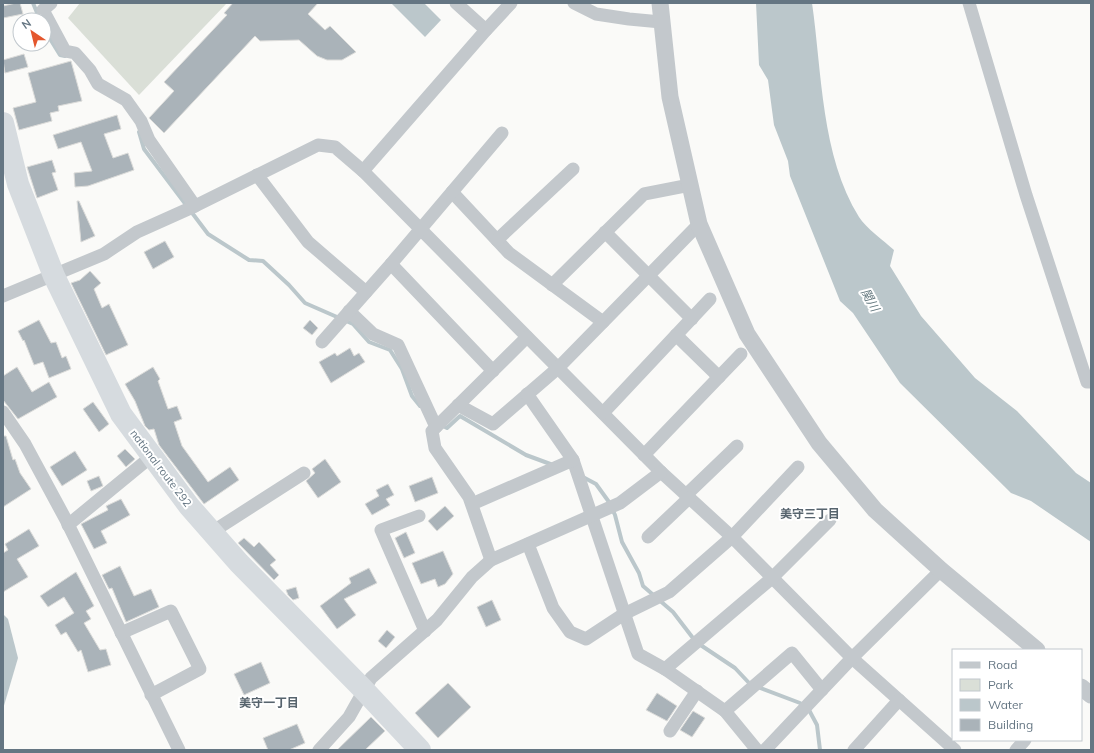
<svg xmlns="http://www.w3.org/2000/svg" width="1094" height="753" font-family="Mulish,'Noto Sans JP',sans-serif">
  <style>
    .green { fill: #dadfd7 }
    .water { fill: #bbc7cb }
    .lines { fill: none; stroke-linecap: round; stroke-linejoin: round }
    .stream { stroke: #bbc7cb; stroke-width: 4 }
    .building { fill: #aab3b9; stroke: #dcdcda }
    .minor { stroke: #c3c8cc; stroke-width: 13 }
    .tertiary { stroke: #c3c8cc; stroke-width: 17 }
    .trunk { stroke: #d6dbdf; stroke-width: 22 }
    .labels { text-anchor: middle; stroke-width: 4; stroke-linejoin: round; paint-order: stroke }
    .street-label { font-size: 11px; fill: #657683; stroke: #fff }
    .water-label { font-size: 12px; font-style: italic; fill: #60757c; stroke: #fff }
    .neighbourhood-label { font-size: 12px; font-weight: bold; fill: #57646e; stroke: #fff }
  </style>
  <rect width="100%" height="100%" fill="#fafaf8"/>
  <polygon class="green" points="80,3 227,3 139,95 68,18"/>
  <g class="water">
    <polygon points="393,3 424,3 441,20 425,37 392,4"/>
    <path d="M756 3H812C822 72 821 156 859 217 866 228 884 241 894 250L890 266 921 316 975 378 1017 411 1076 473 1091 483V542L1031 501 1011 493 900 383 853 313 840 301 790 176 788 161 774 125 768 80 759 65Z"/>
    <polygon points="3,614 8,619 18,658 3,709"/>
  </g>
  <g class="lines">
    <g class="stream">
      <polyline points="33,3 40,20"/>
      <polyline points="44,29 60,55 65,56"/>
      <polyline points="139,132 144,149 208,234 249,260 263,261 289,285 305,303 353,324 369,342 390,350 402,369 412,396 420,406"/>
      <polyline points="441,425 447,428 460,416 526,455 553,465"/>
      <polyline points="581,476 596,484 609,502 615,515 622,542 639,573 643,586 673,612 696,642 735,668 750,684 800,703 809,710 817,725 820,750"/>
    </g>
  </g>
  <g class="building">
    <polygon points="16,3 20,3 23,14 3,18 3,6"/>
    <polygon points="233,3 318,3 308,14 325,30 330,26 356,52 342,60 327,60 317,56 299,40 260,41 255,36 164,133 149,118 174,91 164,82 227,15 224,13"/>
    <polygon points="24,54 28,67 5,73 3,60"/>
    <polygon points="71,61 82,101 58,106 59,111 50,113 52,121 19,130 13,108 36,102 28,73"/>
    <polygon points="117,115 121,129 104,134 113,158 128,153 134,170 88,186 75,187 74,173 92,171 81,142 58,149 53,135"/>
    <polygon points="52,160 56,172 52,173 58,190 37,198 27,167"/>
    <polygon points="77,201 79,201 95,236 81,242"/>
    <polygon points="165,241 174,257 153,269 144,252"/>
    <polygon points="90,271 101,283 94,289 102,308 109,304 128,345 106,355 71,283 80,280"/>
    <polygon points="39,320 51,343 56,342 62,358 66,356 71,369 49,378 43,362 34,365 24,340 23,341 18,331"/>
    <polygon points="310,320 318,328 312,335 303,328"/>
    <polygon points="350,348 354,356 359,353 365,362 331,383 319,362 335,353 337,356"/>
    <polygon points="17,367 32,392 49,382 57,397 18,419 3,400 3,376"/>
    <polygon points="153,367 160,379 158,381 168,409 177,406 182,419 174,422 182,446 208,482 230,467 239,480 204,504 159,445 154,429 149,430 145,426 135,401 125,384"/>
    <polygon points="93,402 109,424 99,432 83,409"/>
    <polygon points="3,436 6,436 13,460 15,459 20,473 31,489 3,507"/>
    <polygon points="125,449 135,459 126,467 117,456"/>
    <polygon points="75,451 87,470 62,486 50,467"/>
    <polygon points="325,459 341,482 318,498 306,481 315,473 312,469"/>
    <polygon points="99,476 103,486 91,491 87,481"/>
    <polygon points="432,477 438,493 415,502 409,486"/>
    <polygon points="388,484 394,495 386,499 390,505 372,515 365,504 379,496 376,490"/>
    <polygon points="121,499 130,515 101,531 107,543 94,549 81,524 108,510 106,506"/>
    <polygon points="445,506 454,516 437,531 428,521"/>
    <polygon points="29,529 39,546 17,559 28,577 3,592 3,553 8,550 5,544"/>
    <polygon points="406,532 415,553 404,558 395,538"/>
    <polygon points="244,538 254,547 259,542 276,560 270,565 279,575 274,580 238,543"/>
    <polygon points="443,551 453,574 445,584 438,587 435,579 421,584 412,563"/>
    <polygon points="120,566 134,596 151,589 159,607 126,622 112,588 109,589 102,575"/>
    <polygon points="369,568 377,583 344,599 356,615 337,629 320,606 351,583 349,578"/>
    <polygon points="76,572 94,606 86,611 91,619 84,623 100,650 106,649 111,665 88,672 81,650 78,652 66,632 61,635 55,625 74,613 64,597 48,607 40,596"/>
    <polygon points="296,587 299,598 293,600 288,595 286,590"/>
    <polygon points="492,600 501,620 486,627 477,607"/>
    <polygon points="387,630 395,637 386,648 378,641"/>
    <polygon points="261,662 270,683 244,695 234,674"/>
    <polygon points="448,683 471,707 438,738 415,713"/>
    <polygon points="657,693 677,706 667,721 646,710"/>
    <polygon points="693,711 705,718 692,737 680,730"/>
    <polygon points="371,717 385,731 365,750 337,750"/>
    <polygon points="297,724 305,743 289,750 268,750 263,738"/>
  </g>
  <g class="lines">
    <g class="minor">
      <polyline points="51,3 43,10 65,51 75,53 90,70 98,84 126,100 141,121 149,140 195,206"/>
      <polyline points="456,3 486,30"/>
      <polyline points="574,3 596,14 629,19 661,22"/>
      <polyline points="969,3 1026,195 1087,382 1091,382"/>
      <polyline points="363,171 486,30 511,3"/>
      <polyline points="257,175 308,242 366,292"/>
      <polyline points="452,192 509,253 603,322"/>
      <polyline points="605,232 692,319"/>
      <polyline points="497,240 573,169"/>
      <polyline points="391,264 493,371"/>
      <polyline points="552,285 644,194 690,185"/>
      <polyline points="3,296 104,254 137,232 195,206 318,145 335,147 363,171 661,472 732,537 852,658 955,750"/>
      <polyline points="349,311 373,334 398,345 436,427"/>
      <polyline points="676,335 719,377"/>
      <polyline points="322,342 391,264 502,133"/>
      <polyline points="458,405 493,424 558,368 699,224"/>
      <polyline points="3,412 25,444 66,520 179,750"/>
      <polyline points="603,413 710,299"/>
      <polyline points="644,455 741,354"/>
      <polyline points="573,460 638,654 665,669 772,578 830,520"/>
      <polyline points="686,495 737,446"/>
      <polyline points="472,504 573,460 527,394"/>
      <polyline points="419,516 381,530 425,631"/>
      <polyline points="68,525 152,456"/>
      <polyline points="212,532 304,473"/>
      <polyline points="648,537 689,498"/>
      <polyline points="528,544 553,608 570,632 586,639 624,614 669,592 732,537 798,467"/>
      <polyline points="491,560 469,497 435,448 432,431 527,337"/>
      <polyline points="121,633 171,611 200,669 151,695"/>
      <polyline points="665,669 725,711 757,750"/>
      <polyline points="725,711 792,653 822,690"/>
      <polyline points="670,731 697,691"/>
      <polyline points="319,750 349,717 371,678 437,620 472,577 491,560 620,503 661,472"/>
      <polyline points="765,750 852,658 941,570"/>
      <polyline points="854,750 899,700"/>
      <polyline points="1016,750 1025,740"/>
    </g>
    <g class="tertiary">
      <polyline points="660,3 670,97 699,224 747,334 819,443 875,510 941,570 1037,650"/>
      <polyline points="1081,687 1091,695"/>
    </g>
    <polyline class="trunk" points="3,123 18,184 54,276 121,414 189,506 239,563 363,689 420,750"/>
  </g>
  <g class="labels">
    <g class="street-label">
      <text transform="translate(161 468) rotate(53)" y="4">national route 292</text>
    </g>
    <g class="water-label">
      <text transform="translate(870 300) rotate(61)" y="4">関川</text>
    </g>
    <g class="neighbourhood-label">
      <text x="810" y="518">美守三丁目</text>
      <text x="269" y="707">美守一丁目</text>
    </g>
  </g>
  <rect width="1094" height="753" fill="none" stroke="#657683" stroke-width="8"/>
  <rect x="952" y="649" width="130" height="92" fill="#ffffff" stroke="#c1c8cd"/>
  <rect x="960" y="662" width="20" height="6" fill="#c3c8cc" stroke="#c1c8cd"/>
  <text x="988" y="669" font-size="12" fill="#657683">Road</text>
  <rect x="960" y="679" width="20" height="12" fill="#dadfd7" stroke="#c1c8cd"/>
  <text x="988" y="689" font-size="12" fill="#657683">Park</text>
  <rect x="960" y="699" width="20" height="12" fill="#bbc7cb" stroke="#c1c8cd"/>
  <text x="988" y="709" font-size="12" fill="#657683">Water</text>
  <rect x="960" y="719" width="20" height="12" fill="#aab3b9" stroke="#c1c8cd"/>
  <text x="988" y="729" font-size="12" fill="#657683">Building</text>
  <g transform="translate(32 32) rotate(325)"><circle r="19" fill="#ffffff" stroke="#c1c8cd"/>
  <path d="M0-3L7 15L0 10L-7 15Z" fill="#e4572e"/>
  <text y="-6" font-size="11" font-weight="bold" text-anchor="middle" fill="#657683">N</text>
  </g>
</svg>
